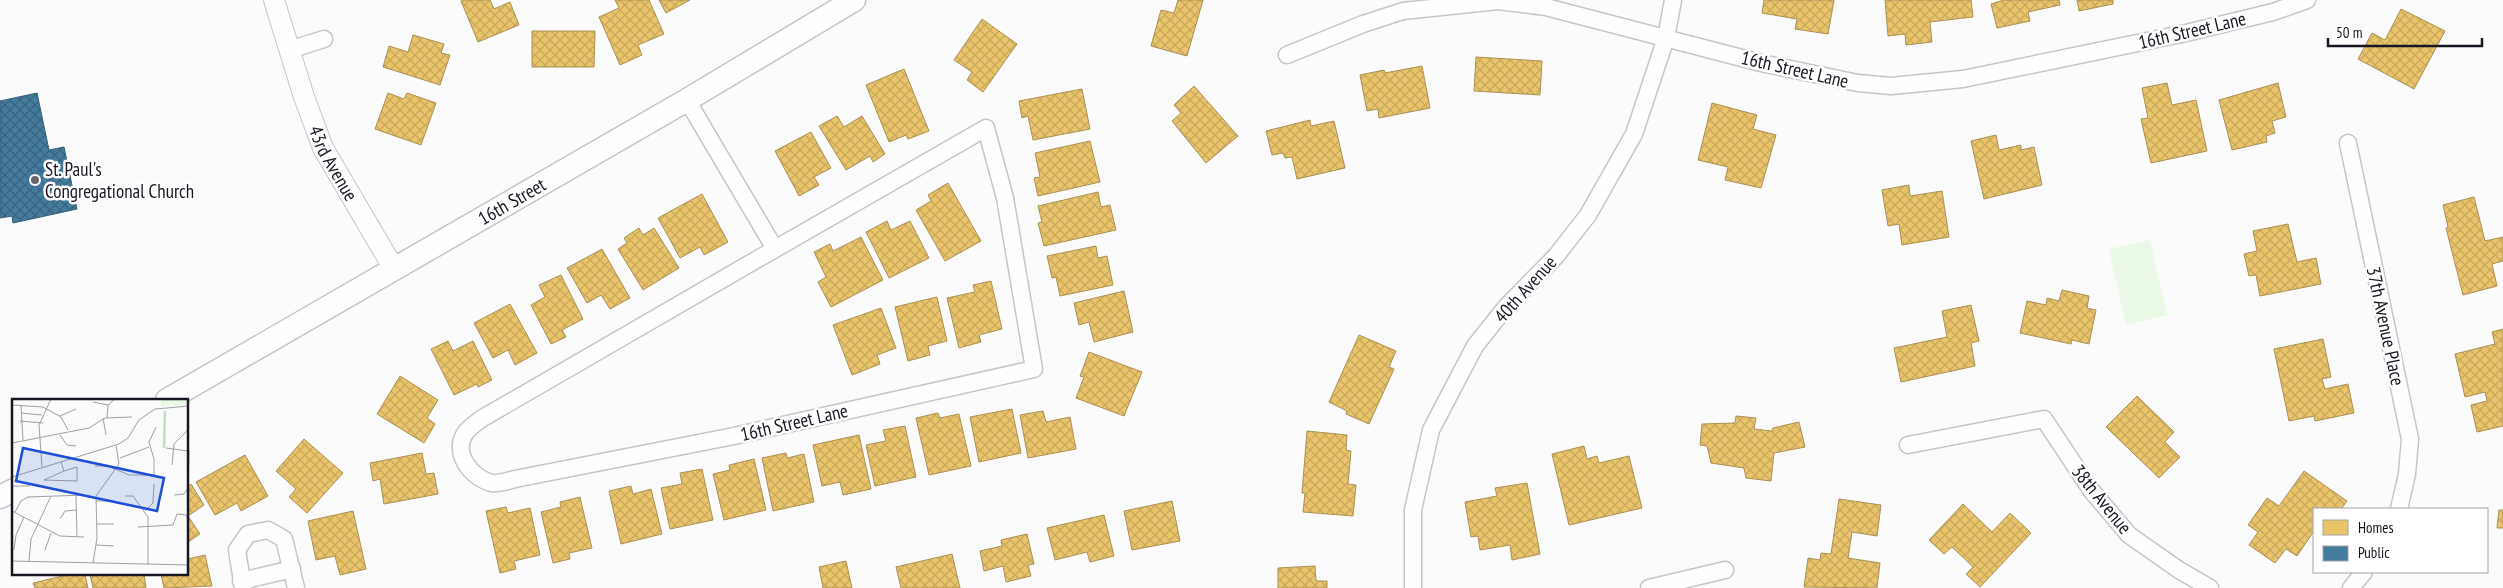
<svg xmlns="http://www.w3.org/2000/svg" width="2503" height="588" font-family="'PT Sans Narrow',sans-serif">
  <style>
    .pitch { fill: #e9f9e6 }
    .homes { fill: url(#homes-cross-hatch); stroke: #aa9054 }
    .public { fill: url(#public-cross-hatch); stroke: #385d78 }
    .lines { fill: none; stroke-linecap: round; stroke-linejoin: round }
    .minor-casing { stroke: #c6c5cb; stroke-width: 19 }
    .tertiary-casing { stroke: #c6c5cb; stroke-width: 22 }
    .secondary-casing { stroke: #c6c5cb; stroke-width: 25 }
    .minor { stroke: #fefefe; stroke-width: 16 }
    .tertiary { stroke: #fefefe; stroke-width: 20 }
    .secondary { stroke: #fefefe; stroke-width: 22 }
    .poi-dot { fill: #67666d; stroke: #fff; stroke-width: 2 }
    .labels { text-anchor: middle; stroke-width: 5; stroke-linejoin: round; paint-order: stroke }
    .street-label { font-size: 19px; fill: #181621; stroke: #fff }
    .poi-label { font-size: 19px; fill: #181621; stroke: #fff; text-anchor: start }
    .inset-river { fill: none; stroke: #c1dfbb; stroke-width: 2.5 }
    .inset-road { fill: none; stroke: #a09fa4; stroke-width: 1 }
    .view { fill: #1d4ed8; fill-opacity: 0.15; stroke: #1d4ed8; stroke-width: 2.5 }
    .inset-edge { fill: none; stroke: #181621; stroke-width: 2.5 }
  </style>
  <defs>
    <pattern id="homes-cross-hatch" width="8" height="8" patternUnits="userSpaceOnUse" patternTransform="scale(1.25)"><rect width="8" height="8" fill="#e9c46a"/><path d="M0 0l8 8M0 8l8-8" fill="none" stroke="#c7a85c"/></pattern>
    <pattern id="public-cross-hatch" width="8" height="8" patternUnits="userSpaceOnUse" patternTransform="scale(1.25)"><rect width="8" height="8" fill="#457b9d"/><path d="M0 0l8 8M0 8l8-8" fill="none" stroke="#396480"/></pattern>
  </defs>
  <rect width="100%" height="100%" fill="#fbfbfb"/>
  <polygon class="pitch" points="2150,240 2167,315 2126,325 2109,249"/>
  <g class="homes">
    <polygon points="464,0 490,0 494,9 510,2 519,25 478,42 461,1"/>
    <polygon points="615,0 649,0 664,34 638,45 642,55 620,65 599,17 619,8"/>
    <polygon points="659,0 690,0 666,13"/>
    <polygon points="1178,0 1203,0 1187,56 1151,46 1161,10 1174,13"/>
    <polygon points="1764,0 1834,0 1828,34 1795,29 1797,19 1762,13"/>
    <polygon points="1885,0 1971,0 1973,17 1930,22 1932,42 1906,45 1905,34 1888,36"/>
    <polygon points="2059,0 2060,5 2028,12 2030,21 1997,28 1991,4 2004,0"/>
    <polygon points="2077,0 2113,0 2113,4 2079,11"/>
    <polygon points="2401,9 2445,31 2414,89 2358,59 2372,33 2385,40"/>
    <polygon points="982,19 1017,44 983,92 967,80 972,72 954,60"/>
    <polygon points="532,31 595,31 594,67 532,67"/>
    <polygon points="413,35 444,44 441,53 450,55 440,85 383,67 389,46 408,52"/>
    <polygon points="1476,57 1542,61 1540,95 1474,91"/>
    <polygon points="1422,66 1430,108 1379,118 1378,109 1367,111 1360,75 1384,70 1385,73"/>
    <polygon points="904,69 929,131 908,139 906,135 889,142 866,85"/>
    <polygon points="2167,83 2172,105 2196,100 2207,151 2151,163 2141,119 2148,118 2142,88"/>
    <polygon points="2278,83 2286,117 2272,121 2275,133 2266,136 2267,142 2232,150 2219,100"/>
    <polygon points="1194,86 1238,136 1206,163 1172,121 1181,113 1174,105"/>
    <polygon points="1082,89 1090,129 1033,140 1028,116 1022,118 1019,101"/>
    <polygon points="388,93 404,99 407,93 436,103 421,145 375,129"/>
    <polygon points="1712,103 1757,115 1753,129 1776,135 1761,188 1725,180 1728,167 1698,160"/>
    <polygon points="837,116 844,127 862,116 885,154 873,162 870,156 846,170 819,126"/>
    <polygon points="1310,120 1311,126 1334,121 1345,168 1297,179 1292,157 1285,158 1283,153 1272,155 1266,131"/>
    <polygon points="811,132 831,168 814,177 819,185 799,196 775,151"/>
    <polygon points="1996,135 1999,150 2021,145 2021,150 2034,147 2042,185 1984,199 1971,141"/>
    <polygon points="1090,141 1100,182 1038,196 1034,178 1040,177 1035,153"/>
    <polygon points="948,183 981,241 945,261 916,210 931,201 928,195"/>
    <polygon points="1909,185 1910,196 1942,191 1949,237 1902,245 1899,224 1888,226 1882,190"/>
    <polygon points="1098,192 1101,207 1110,205 1116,230 1044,246 1038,223 1042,222 1038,206"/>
    <polygon points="702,194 728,242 704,255 700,247 680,258 658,218"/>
    <polygon points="2474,197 2485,241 2503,237 2503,261 2492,264 2497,286 2463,295 2446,228 2448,227 2443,205"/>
    <polygon points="887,221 891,230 910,221 929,258 889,278 866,232"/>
    <polygon points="2288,224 2297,262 2316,258 2321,284 2260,296 2256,275 2249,276 2244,254 2257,251 2253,231"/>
    <polygon points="639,228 643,235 654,228 679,268 643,290 618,249 627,243 624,238"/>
    <polygon points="861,237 883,280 831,307 818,282 826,277 814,252 830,244 833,251"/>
    <polygon points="1096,246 1098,258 1107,256 1113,285 1060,296 1056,277 1052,278 1047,256"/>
    <polygon points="602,249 630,298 610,309 601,295 587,303 567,268"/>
    <polygon points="561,275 583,319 562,330 566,337 551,344 531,305 545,297 539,285"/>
    <polygon points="991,281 1002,329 979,335 981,342 959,348 947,298 975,292 973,285"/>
    <polygon points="2062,290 2089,296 2087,308 2096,310 2089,344 2072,340 2071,344 2020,333 2027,301 2046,305 2047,298 2059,301"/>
    <polygon points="1124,291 1133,332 1094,342 1089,322 1079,325 1074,303"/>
    <polygon points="937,297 947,341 928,346 930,355 908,361 895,307"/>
    <polygon points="510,304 537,353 515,365 508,350 493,358 474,323"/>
    <polygon points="1971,305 1979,341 1971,343 1975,366 1901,382 1894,348 1947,337 1942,311"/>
    <polygon points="881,308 896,348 877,355 880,364 852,375 833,325"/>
    <polygon points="2503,329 2503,426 2477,432 2471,405 2487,401 2485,392 2465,397 2455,354 2495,344 2492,332"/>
    <polygon points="1359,335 1396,351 1389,367 1394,369 1369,424 1346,414 1347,411 1329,402"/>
    <polygon points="2323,339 2331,377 2322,379 2325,389 2348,384 2354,413 2315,421 2314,416 2289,421 2274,349"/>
    <polygon points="448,341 453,351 473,341 492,380 478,387 477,384 454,395 431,349"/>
    <polygon points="1089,352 1142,372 1124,416 1076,398 1084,377 1080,376"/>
    <polygon points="400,376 438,400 427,418 435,424 424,443 377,414"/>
    <polygon points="2137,396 2174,432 2165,442 2180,457 2159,478 2106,427"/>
    <polygon points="1012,409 1021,453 979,462 970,417"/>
    <polygon points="1043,411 1046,422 1070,417 1076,449 1028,458 1020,415"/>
    <polygon points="938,413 940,418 959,414 971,466 929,475 916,418"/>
    <polygon points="1736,416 1756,418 1754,429 1772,431 1773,428 1799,422 1805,447 1774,453 1771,481 1746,478 1744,468 1711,463 1707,446 1700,445 1702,424 1735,423"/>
    <polygon points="905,426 916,477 875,486 866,445 886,441 883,430"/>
    <polygon points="1307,431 1347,435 1346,450 1351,451 1348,484 1356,485 1353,516 1303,512 1305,493 1302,493"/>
    <polygon points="859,435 871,489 843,495 840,482 822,486 813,445"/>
    <polygon points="304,439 343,473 307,513 289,497 296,489 276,471"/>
    <polygon points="1584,446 1587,459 1597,456 1599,463 1629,456 1642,508 1569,525 1552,454"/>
    <polygon points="422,453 426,474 434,473 438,494 384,504 380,479 373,481 370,463"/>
    <polygon points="786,453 787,458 804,454 814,502 773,511 762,458"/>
    <polygon points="245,455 268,496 241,511 237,503 215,515 196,482"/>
    <polygon points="754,459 766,510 724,520 713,474 730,470 729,465"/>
    <polygon points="702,469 713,520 670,529 661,488 682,484 680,473"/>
    <polygon points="2304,471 2347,501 2341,509 2314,509 2314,531 2297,556 2286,549 2275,563 2249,545 2258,532 2248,525 2267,498 2279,506"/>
    <polygon points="1527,483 1540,554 1512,560 1510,545 1480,550 1478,536 1471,537 1465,502 1497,496 1495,488"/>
    <polygon points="191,484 204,505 188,516 200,534 188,542 188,487"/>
    <polygon points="631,486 633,494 651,489 662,534 621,544 609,491"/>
    <polygon points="580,497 592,548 569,553 570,559 553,563 541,512 561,507 560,502"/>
    <polygon points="1839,499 1881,505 1877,536 1852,532 1848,558 1880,563 1877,588 1804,587 1808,558 1820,560 1821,553 1831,554"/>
    <polygon points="1172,501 1180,541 1132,550 1124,511"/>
    <polygon points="1963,504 1992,532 2010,513 2031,533 1980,587 1966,574 1973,567 1952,547 1944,554 1929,540"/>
    <polygon points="506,507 508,513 530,508 540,555 514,561 516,569 500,573 486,511"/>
    <polygon points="2499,510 2503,510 2503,528 2497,528"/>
    <polygon points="353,511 366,569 340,575 335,556 316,560 308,521"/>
    <polygon points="1104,515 1114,556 1090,562 1087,552 1055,560 1047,528"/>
    <polygon points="1027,534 1034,564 1028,565 1031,576 1006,582 1003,566 984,571 980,551 1002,546 1001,540"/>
    <polygon points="952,554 960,588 901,588 896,567"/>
    <polygon points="205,555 212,586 164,588 161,574 188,574 188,559"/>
    <polygon points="846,561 852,588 823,588 819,567"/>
    <polygon points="1315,566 1316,581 1327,581 1327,588 1278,588 1278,568"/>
    <polygon points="71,574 85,574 88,588 35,588 33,583"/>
    <polygon points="90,574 144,574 146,588 93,588"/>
  </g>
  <polygon class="public" points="37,93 49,150 64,147 77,209 13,223 12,216 0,218 0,101"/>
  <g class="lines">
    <g class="minor-casing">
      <g id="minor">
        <polyline points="289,50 324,39"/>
        <polyline points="1287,55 1363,24 1403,11 1498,1 1546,7 1761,63 1858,83 1891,86 1963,79 2186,33 2273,12 2307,0"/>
        <path d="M687 100 775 249 986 128 1005 198 1034 369 734 436 515 479C508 481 499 484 492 483 471 478 451 452 466 432 470 427 476 423 481 419L775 249"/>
        <polyline points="2348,143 2410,439 2407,474 2399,509"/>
        <polyline points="1908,445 2044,419 2091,490 2129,535 2179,570 2210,588"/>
        <polyline points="241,581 292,569"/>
        <polyline points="243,588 237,550 248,534 268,530 284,539 296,588"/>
        <polyline points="1413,588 1413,510 1431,430 1475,346 1506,307 1556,256 1588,215 1634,134 1666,38 1673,0"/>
        <polyline points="1649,588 1725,570"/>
        <polyline points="2351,588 2364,572"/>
      </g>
    </g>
    <g class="tertiary-casing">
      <g id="tertiary">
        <path id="s1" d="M274 0 304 97 323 148 394 269"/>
      </g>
    </g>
    <g class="secondary-casing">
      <g id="secondary">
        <path id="s2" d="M167 400 687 100 854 0"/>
        <polyline points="0,497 14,490"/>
      </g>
    </g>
    <use href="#minor" class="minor"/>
    <use href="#tertiary" class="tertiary"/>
    <use href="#secondary" class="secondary"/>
  </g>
  <circle class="poi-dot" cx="35" cy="180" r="5"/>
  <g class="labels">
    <g class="street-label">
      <text transform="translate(2192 30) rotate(-13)" y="7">16th Street Lane</text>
      <text transform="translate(1795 69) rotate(13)" y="7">16th Street Lane</text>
      <text dy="7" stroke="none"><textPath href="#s1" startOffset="174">43rd Avenue</textPath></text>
      <text dy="7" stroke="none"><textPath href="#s2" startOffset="398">16th Street</textPath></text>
      <text transform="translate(1525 289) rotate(-48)" y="7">40th Avenue</text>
      <text transform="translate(2386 326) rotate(78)" y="7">37th Avenue Place</text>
      <text transform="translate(794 422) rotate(-13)" y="7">16th Street Lane</text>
      <text transform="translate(2102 499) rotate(51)" y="7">38th Avenue</text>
    </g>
    <g class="poi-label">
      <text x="45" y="176">St. Paul's<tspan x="45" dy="22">Congregational Church</tspan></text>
    </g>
  </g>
  <g transform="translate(12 399)">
    <rect width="176" height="176" fill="#fbfbfb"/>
    <path d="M150 0H176V6L149 7Z" fill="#e9f9e6"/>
    <path class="inset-river" d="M152 49 153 12"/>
    <path class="inset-road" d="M107 0H135M81 3 96 6M0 6 31 8 49 18 56 31M9 6 11 41M9 14 30 16M48 17 64 10M91 19 94 36M95 19 96 6 103 0M8 22 31 24M48 36 55 46 64 47M0 44 77 29 93 19 120 18M154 49 176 52M108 59 137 48M49 63 52 72 65 68V82L32 81 52 72M160 66 162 45 177 30M83 67H96L117 76H142V60L137 43 144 28M30 68 27 26 39 0M0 78 107 45 116 39 127 21 143 10 177 7M0 87H18M162 96 172 95 176 89 177 52M64 97 65 138M113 97H121L136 118V165M84 102H102M0 112 48 137 72 138M133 112 141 104 142 85M3 113 9 102 16 98 72 96M48 120 53 112 64 111M85 125H102M126 128 161 126 165 115 174 116 177 122M84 146 102 147M2 151 4 136 12 118M33 151 39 134M0 162 177 166M17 162 19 140 39 97M81 164 85 139 84 97 107 65 104 46M2 176H45"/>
    <path class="view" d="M11 49 152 79 145 112 4 82Z"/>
    <rect width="176" height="176" class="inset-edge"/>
  </g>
  <rect x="2313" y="508" width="175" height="65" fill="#ffffff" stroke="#a3a2a6"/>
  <rect x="2323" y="520" width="25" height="15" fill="#e9c46a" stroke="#a3a2a6"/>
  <text x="2358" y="533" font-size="15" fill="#181621">Homes</text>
  <rect x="2323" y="546" width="25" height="15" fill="#457b9d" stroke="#a3a2a6"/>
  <text x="2358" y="558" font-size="15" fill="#181621">Public</text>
  <path d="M2328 38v8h154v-8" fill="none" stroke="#181621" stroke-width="2.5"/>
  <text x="2336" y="38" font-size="15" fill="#181621" stroke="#ffffff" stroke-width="4" paint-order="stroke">50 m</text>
</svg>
